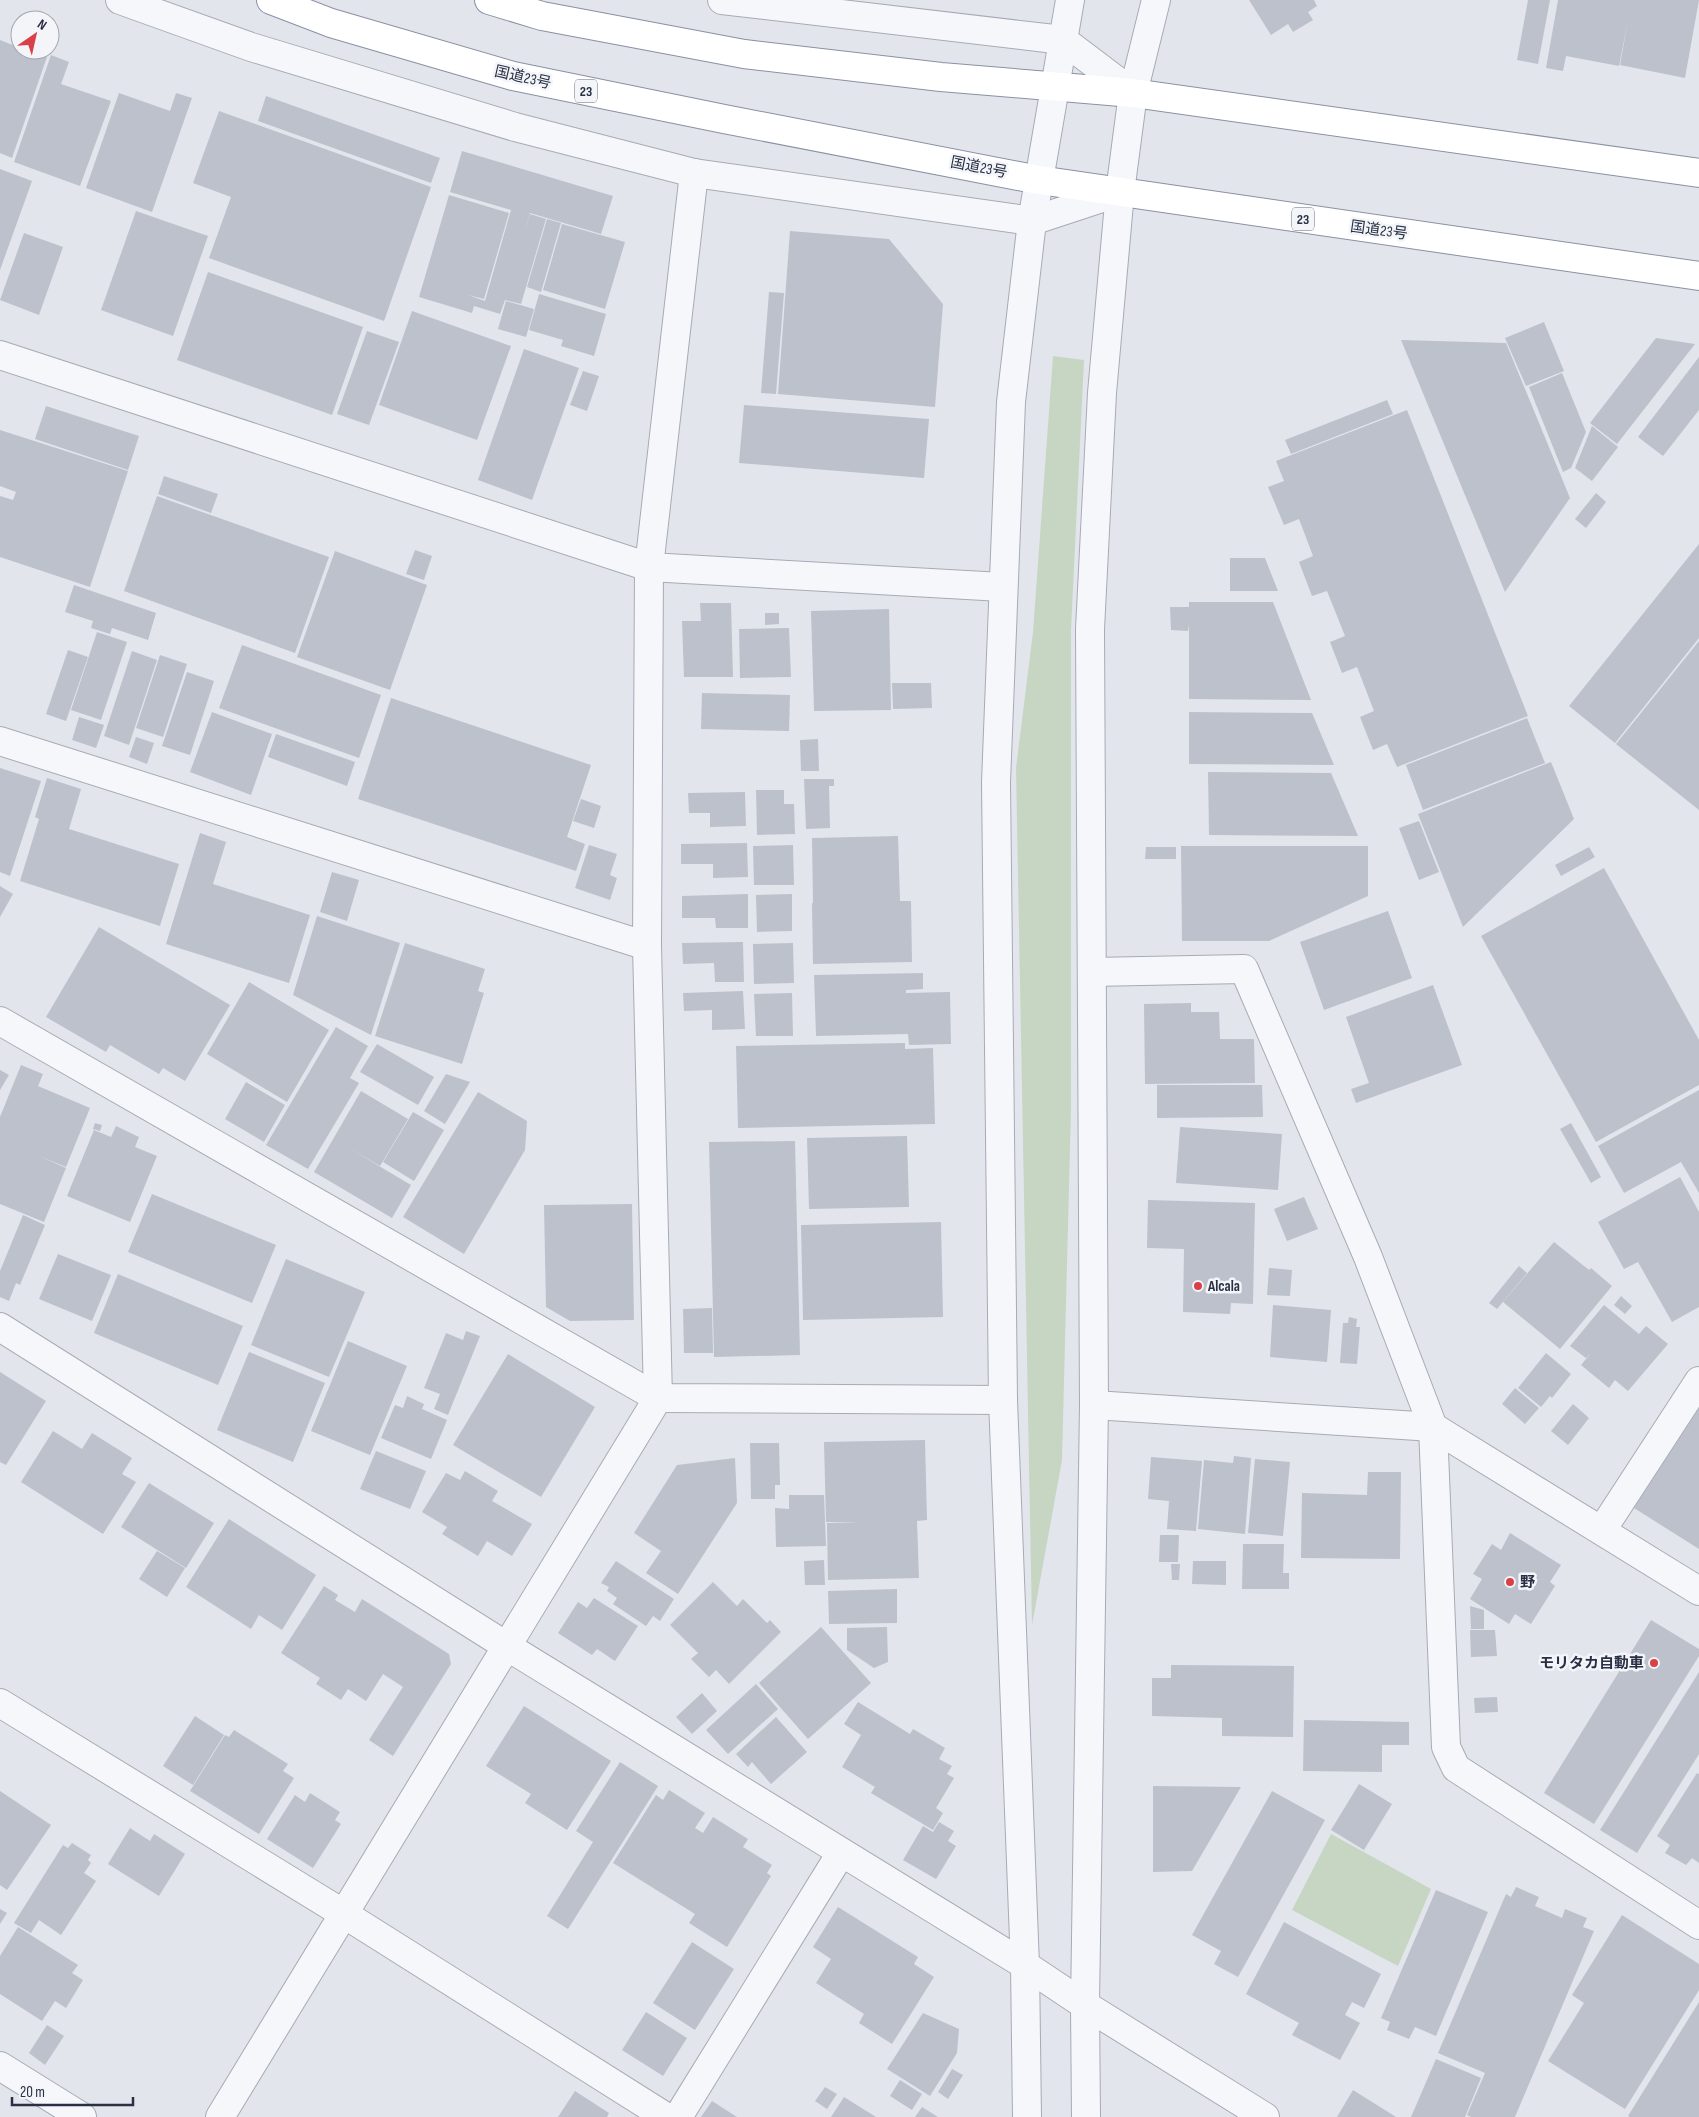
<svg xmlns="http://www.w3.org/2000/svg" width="1699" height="2117" font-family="'Sofia Sans Condensed','Noto Sans JP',sans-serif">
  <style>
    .green { fill: #c6d6c3 }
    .building { fill: #bcc1cc }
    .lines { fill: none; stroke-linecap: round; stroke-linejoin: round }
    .minor-casing { stroke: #a7abb7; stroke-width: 30 }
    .tertiary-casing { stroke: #a7abb7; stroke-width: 30 }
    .trunk-casing { stroke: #8991a4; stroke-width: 30 }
    .minor { stroke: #f6f7fa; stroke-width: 28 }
    .tertiary { stroke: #f6f7fa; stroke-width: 28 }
    .trunk { stroke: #fff; stroke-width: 28 }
    .poi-dot { fill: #d74147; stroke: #f3f5f9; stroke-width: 2 }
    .labels { text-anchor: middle; stroke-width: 5; stroke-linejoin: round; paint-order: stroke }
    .shield { fill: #f3f5f9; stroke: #666b7b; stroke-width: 1 }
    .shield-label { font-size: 14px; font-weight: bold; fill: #293045 }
    .street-label { font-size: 15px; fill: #293045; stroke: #f3f5f9 }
    .poi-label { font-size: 15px; font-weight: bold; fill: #293045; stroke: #f3f5f9; text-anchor: start }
  </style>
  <rect width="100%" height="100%" fill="#e3e5ec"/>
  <g class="green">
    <polygon points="1053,356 1084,360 1071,630 1071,1109 1062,1460 1032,1625 1016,768 1033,632"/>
    <polygon points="1331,1834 1431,1889 1398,1966 1292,1910"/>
  </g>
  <g class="building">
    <polygon points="1249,0 1314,0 1317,6 1308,12 1313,20 1293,32 1288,24 1271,35"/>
    <polygon points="1528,0 1550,0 1538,64 1517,60"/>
    <polygon points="1558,0 1699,0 1685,78 1620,65 1628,20 1619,66 1566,56 1563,71 1546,68"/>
    <polygon points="0,40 20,48 20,50 27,50 47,57 12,158 0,153"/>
    <polygon points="51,55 69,62 61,84 111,101 80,186 14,162"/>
    <polygon points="119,93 170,111 176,93 192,98 152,212 86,188"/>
    <polygon points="266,96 440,158 431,183 258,121"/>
    <polygon points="219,111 431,187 384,321 209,258 231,197 193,183"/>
    <polygon points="462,151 613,196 601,234 530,213 524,234 530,214 546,219 521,304 505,300 500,314 474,306 472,313 419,297 449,195 509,213 484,299 468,295 485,301 511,210 450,192"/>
    <polygon points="0,169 32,181 0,270"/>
    <polygon points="136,211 208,236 173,336 101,310"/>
    <polygon points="547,219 561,223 541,292 527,287"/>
    <polygon points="562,224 625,242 605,309 543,290"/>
    <polygon points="790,231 889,239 943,304 935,407 778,394"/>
    <polygon points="24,233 63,247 39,315 0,300"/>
    <polygon points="208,272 363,327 332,415 177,360"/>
    <polygon points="769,292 784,293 776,394 761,393"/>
    <polygon points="539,294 606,314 594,356 561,346 563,340 529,330"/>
    <polygon points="506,301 534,309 526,337 498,329"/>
    <polygon points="412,311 511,346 477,440 379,405"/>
    <polygon points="1544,322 1564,371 1526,386 1505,338"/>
    <polygon points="367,331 399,342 369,425 337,414"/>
    <polygon points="1656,338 1695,344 1617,444 1590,423"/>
    <polygon points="1401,340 1506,343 1570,498 1505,592"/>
    <polygon points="524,349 579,368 532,500 478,480"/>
    <polygon points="1699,357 1699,410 1663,456 1638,437"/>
    <polygon points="583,371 599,376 587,411 570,405"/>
    <polygon points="1562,373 1586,432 1571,468 1563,472 1529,387"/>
    <polygon points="1387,400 1393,414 1291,454 1285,440"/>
    <polygon points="744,405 929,419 924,478 739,463"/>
    <polygon points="46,406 139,436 128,470 35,439"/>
    <polygon points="1407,410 1528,716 1397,767 1387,744 1373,750 1360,717 1374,711 1357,667 1342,673 1330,642 1345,636 1327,591 1312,596 1299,562 1313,556 1299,519 1284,525 1268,487 1284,481 1276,461"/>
    <polygon points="1592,426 1618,447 1592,481 1575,468"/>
    <polygon points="0,430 128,471 90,587 0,557 0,496 13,500 16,492 0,486"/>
    <polygon points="164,476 218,494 211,513 158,494"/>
    <polygon points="1596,493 1606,502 1586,528 1575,519"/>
    <polygon points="157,496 329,557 295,653 124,591"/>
    <polygon points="1699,544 1699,638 1615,743 1569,706"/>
    <polygon points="415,550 432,556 424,580 406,574"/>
    <polygon points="335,551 427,585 390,690 297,657"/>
    <polygon points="1230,558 1265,558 1278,591 1230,591"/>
    <polygon points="74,585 156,613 148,640 112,628 110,634 91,628 93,621 65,612"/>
    <polygon points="1189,602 1273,602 1311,700 1189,699 1189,624 1188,631 1171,630 1170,607 1189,607"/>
    <polygon points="700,603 731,603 733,677 684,677 682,621 701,621"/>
    <polygon points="889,609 891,710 814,711 811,611"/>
    <polygon points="765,613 779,613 779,624 765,625"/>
    <polygon points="789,628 791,677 740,678 739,629"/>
    <polygon points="97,632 127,642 101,720 71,710"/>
    <polygon points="1699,641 1699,810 1616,744"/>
    <polygon points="242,645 381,695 359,758 219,708"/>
    <polygon points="68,650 88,657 66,721 46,714"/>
    <polygon points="132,651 157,660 129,745 104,736"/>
    <polygon points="160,655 187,664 163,737 136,728"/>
    <polygon points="187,672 214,681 190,755 162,746"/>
    <polygon points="892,683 931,683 932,708 893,709"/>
    <polygon points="702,693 790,695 789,731 701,729"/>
    <polygon points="391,698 591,765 567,837 585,844 576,871 358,799"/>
    <polygon points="212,712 272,734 251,795 190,772"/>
    <polygon points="1189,712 1312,713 1334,765 1189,764"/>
    <polygon points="79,717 104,725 96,748 72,740"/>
    <polygon points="1527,718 1545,763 1423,810 1406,765"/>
    <polygon points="276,734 355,762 347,786 268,757"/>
    <polygon points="136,737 154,743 147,764 129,757"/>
    <polygon points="818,739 819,771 801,771 800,740"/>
    <polygon points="1551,762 1574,819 1463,927 1418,814"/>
    <polygon points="0,768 41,781 10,876 0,872"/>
    <polygon points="1208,772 1331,773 1358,836 1209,835"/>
    <polygon points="47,778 81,789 69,829 179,864 160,926 20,881 39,819 35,817"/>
    <polygon points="804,779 834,779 834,786 829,786 830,828 806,829"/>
    <polygon points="756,790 784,790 784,804 794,804 795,834 757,835"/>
    <polygon points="745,792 746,826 710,827 710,813 689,813 688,793"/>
    <polygon points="581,799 601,806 594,828 573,821"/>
    <polygon points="1419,821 1439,872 1419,880 1399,828"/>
    <polygon points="200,833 226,842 213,884 310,915 289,983 166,944"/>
    <polygon points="898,836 900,901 911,901 912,962 813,964 812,903 827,903 813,903 812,838"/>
    <polygon points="747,843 748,877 713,878 713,864 681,864 681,844"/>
    <polygon points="589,845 617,854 610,875 617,878 610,900 575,888"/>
    <polygon points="793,845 794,885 754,885 753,846"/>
    <polygon points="1181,846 1368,846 1368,896 1269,941 1182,941"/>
    <polygon points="1146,847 1176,847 1176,859 1145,859"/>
    <polygon points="1589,847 1595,857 1561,876 1555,865"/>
    <polygon points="1604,868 1699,1040 1699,1085 1596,1142 1481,936"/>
    <polygon points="332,872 359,880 347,921 320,912"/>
    <polygon points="0,886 13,894 0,917"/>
    <polygon points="748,894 748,928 716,928 715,918 682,918 682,896"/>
    <polygon points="792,894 792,931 757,932 756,895"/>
    <polygon points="1388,911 1412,978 1324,1010 1300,942"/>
    <polygon points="317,916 400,943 371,1035 293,995"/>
    <polygon points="99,927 230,1005 185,1081 163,1068 159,1074 110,1045 106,1052 46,1017"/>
    <polygon points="743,942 744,982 715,982 714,963 683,964 682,943"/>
    <polygon points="405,943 485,969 478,991 484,993 462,1064 375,1036"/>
    <polygon points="793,943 794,983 754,984 753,944"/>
    <polygon points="923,973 923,989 906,990 906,993 950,992 951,1044 909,1045 908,1034 816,1036 814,975"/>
    <polygon points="249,982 329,1030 287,1102 207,1054"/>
    <polygon points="1433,985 1462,1065 1356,1103 1351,1089 1369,1083 1346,1017"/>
    <polygon points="743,991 745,1029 712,1030 712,1010 684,1011 683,993"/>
    <polygon points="792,993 793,1036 756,1036 754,994"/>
    <polygon points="1191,1003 1191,1012 1219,1012 1220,1039 1254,1039 1255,1083 1145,1084 1144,1004"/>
    <polygon points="336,1027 368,1046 350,1078 359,1083 308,1169 266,1145"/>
    <polygon points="905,1043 905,1049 933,1048 935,1124 738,1128 736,1046"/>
    <polygon points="377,1044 434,1077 418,1105 360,1072"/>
    <polygon points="21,1065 43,1074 38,1086 90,1108 66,1167 39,1156 66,1168 44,1222 0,1204 0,1117"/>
    <polygon points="0,1070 9,1075 0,1090"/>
    <polygon points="446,1074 470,1082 445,1124 424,1111"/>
    <polygon points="246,1082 285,1105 264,1142 225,1119"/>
    <polygon points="1157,1085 1262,1085 1263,1117 1157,1118"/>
    <polygon points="1699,1090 1699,1193 1681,1162 1624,1193 1598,1146"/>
    <polygon points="361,1091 408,1119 380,1166 347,1147 411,1185 392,1218 314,1172"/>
    <polygon points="478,1092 527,1121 525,1150 464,1254 403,1217"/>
    <polygon points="413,1112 444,1130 414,1181 383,1162"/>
    <polygon points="95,1123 102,1125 100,1131 93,1129"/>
    <polygon points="1571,1123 1601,1177 1591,1183 1560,1129"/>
    <polygon points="116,1126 139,1137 135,1147 157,1156 130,1222 67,1196 94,1130 111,1137"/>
    <polygon points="1180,1127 1282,1134 1278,1190 1176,1183"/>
    <polygon points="907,1136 909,1207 809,1209 807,1138"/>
    <polygon points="795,1141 800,1355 714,1357 709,1142"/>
    <polygon points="1680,1177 1699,1212 1699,1307 1672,1322 1638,1262 1624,1269 1598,1222"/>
    <polygon points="152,1194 276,1245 252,1303 128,1252"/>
    <polygon points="1304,1197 1318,1229 1287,1241 1274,1209"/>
    <polygon points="1148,1200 1255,1203 1253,1304 1231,1303 1230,1314 1183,1312 1184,1249 1147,1248"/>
    <polygon points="632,1204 634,1320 570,1321 546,1307 544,1205"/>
    <polygon points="23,1215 45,1225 20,1285 16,1283 9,1301 0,1297 0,1271"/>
    <polygon points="941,1222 943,1317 803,1320 801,1225"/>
    <polygon points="1554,1242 1589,1270 1591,1268 1612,1286 1560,1349 1503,1302"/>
    <polygon points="58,1254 111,1275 92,1321 39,1299"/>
    <polygon points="286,1259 365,1292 329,1377 251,1345"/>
    <polygon points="1519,1266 1527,1273 1497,1309 1489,1303"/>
    <polygon points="1269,1268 1292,1270 1290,1296 1267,1295"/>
    <polygon points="118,1274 243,1326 218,1385 94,1333"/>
    <polygon points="1621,1296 1632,1306 1625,1314 1614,1305"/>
    <polygon points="1273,1305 1331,1310 1327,1362 1270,1357"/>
    <polygon points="1604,1305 1639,1334 1646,1326 1668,1344 1628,1391 1615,1380 1609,1388 1581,1365 1591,1353 1586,1358 1570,1346"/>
    <polygon points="712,1308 713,1353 684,1353 683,1309"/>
    <polygon points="1349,1317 1357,1319 1356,1327 1360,1327 1357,1364 1340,1363 1343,1323 1348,1323"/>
    <polygon points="466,1331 480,1336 448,1415 434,1409 440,1394 424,1388 446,1333 463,1340"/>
    <polygon points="348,1341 407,1366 370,1455 311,1431"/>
    <polygon points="249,1352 325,1383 293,1462 217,1430"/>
    <polygon points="1546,1353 1571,1374 1552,1398 1550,1396 1541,1407 1518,1388"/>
    <polygon points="508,1354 595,1407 541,1497 453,1445"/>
    <polygon points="0,1372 46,1401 6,1465 0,1462"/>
    <polygon points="1515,1388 1539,1408 1525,1424 1502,1404"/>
    <polygon points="407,1396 424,1404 422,1409 447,1420 431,1459 381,1438 395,1405 403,1408"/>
    <polygon points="1573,1404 1589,1418 1568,1445 1551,1431"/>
    <polygon points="1699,1408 1699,1549 1634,1508"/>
    <polygon points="53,1431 82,1449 92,1433 132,1458 122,1474 136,1482 103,1534 21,1482"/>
    <polygon points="925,1440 927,1520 917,1521 919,1578 828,1580 827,1523 861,1522 826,1522 824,1442"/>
    <polygon points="750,1443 779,1443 780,1485 775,1485 775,1499 751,1499"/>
    <polygon points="376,1451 426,1471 410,1509 360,1489"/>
    <polygon points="1234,1456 1251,1458 1245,1534 1198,1529 1204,1460 1233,1463"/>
    <polygon points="1151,1457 1202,1461 1196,1531 1167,1529 1169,1501 1148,1499"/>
    <polygon points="735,1458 737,1503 678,1594 646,1573 661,1551 634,1533 677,1465"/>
    <polygon points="1255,1459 1290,1462 1283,1536 1248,1533"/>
    <polygon points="465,1471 498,1491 492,1501 532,1524 512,1556 487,1541 478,1556 442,1534 447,1527 422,1512 446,1473 460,1480"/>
    <polygon points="1368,1472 1401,1472 1400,1559 1301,1558 1302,1493 1367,1495"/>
    <polygon points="149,1483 214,1523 186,1568 121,1527"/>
    <polygon points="789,1495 824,1495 826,1546 776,1547 775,1508 789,1509"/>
    <polygon points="229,1519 316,1575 282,1630 259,1615 251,1629 186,1587"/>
    <polygon points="1510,1533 1561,1565 1550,1582 1555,1586 1531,1624 1515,1614 1509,1624 1470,1599 1482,1579 1473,1574 1492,1544 1501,1550"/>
    <polygon points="1160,1535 1179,1535 1178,1562 1159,1562"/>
    <polygon points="1243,1544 1284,1544 1283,1573 1289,1573 1289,1589 1242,1589"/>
    <polygon points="157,1551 185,1568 167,1597 139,1579"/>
    <polygon points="824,1560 825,1585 805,1585 804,1561"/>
    <polygon points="616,1561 674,1599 660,1621 653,1616 646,1626 613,1604 617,1598 607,1591 609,1587 601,1583"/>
    <polygon points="1193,1561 1226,1561 1226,1585 1192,1584"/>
    <polygon points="1171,1564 1180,1564 1179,1580 1172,1580"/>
    <polygon points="713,1582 737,1606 743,1599 767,1623 770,1620 781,1632 729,1684 716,1670 709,1677 691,1659 698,1653 670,1625"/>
    <polygon points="324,1586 338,1595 335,1600 355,1612 362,1599 449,1654 451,1664 393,1756 369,1740 403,1687 383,1674 366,1701 348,1689 341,1700 316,1684 320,1678 281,1653"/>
    <polygon points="897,1589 897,1623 829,1624 828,1591"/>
    <polygon points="594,1598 638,1626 615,1661 597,1649 592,1655 558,1633 578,1602 587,1608"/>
    <polygon points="1470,1606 1484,1610 1484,1629 1471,1629"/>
    <polygon points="1651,1620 1699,1649 1699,1656 1594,1824 1544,1793"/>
    <polygon points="821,1627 871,1683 808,1739 759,1683"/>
    <polygon points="887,1627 888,1662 874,1668 847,1650 847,1628"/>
    <polygon points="1470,1630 1495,1630 1497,1656 1471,1657"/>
    <polygon points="1171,1665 1294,1666 1293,1737 1222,1736 1222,1718 1152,1716 1152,1678 1171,1678"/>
    <polygon points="1699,1672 1699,1754 1637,1853 1600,1830"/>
    <polygon points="756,1684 778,1709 728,1754 706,1730"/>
    <polygon points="702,1693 717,1711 692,1734 676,1717"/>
    <polygon points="1497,1697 1498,1712 1475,1713 1474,1698"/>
    <polygon points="858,1702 910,1734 913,1729 945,1748 939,1759 952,1766 947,1774 954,1778 936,1808 943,1813 933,1830 871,1793 875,1787 842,1767 861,1735 844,1724"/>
    <polygon points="524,1706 611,1761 567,1830 525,1803 531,1794 486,1766"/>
    <polygon points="195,1716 224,1735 193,1785 163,1766"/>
    <polygon points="776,1717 807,1752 771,1784 752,1762 748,1767 736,1754"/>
    <polygon points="1304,1720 1409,1722 1409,1745 1382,1745 1382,1772 1303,1771"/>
    <polygon points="234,1730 288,1764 283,1771 294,1778 259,1834 190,1791 225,1735 229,1737"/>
    <polygon points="620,1762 658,1786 568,1929 547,1916 593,1842 576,1831"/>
    <polygon points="1697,1773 1699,1774 1699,1863 1692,1858 1686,1865 1665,1853 1670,1845 1657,1836"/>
    <polygon points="1359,1784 1392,1804 1364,1850 1331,1830"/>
    <polygon points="1153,1786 1241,1787 1192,1871 1153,1872"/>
    <polygon points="669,1790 705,1813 695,1828 703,1833 713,1817 748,1839 743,1847 772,1865 767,1873 771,1876 727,1947 689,1923 695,1914 613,1863 656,1795 663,1800"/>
    <polygon points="0,1791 51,1825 7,1890 0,1885"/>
    <polygon points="1272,1791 1325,1820 1238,1977 1214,1964 1221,1951 1192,1935"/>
    <polygon points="310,1793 340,1812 335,1820 341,1824 313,1868 267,1839 295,1795 305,1802"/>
    <polygon points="939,1822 954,1831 948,1841 956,1846 936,1879 903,1860 923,1826 933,1832"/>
    <polygon points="130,1828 150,1841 154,1834 185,1854 159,1896 108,1864"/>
    <polygon points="72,1843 91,1855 88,1860 91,1863 84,1873 96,1881 61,1935 39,1920 31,1933 14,1923 63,1845 68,1848"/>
    <polygon points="1516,1887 1539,1897 1535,1906 1562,1918 1565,1909 1587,1918 1583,1927 1594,1931 1515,2117 1471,2117 1467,2115 1485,2073 1438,2053 1506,1894 1511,1897"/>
    <polygon points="1436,1890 1488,1912 1436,2036 1415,2027 1409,2039 1387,2030 1390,2022 1381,2018"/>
    <polygon points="838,1907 918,1957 914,1964 934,1977 892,2044 859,2023 864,2014 816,1983 831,1959 813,1947"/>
    <polygon points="0,1909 7,1913 0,1924"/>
    <polygon points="1622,1915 1699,1964 1699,1990 1625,2109 1548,2061 1584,2003 1572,1995"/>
    <polygon points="1284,1922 1381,1974 1364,2008 1352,2002 1345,2015 1360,2023 1340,2060 1292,2035 1299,2023 1246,1994"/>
    <polygon points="18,1927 78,1965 72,1973 83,1980 66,2008 55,2001 42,2021 0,1994 0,1956"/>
    <polygon points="692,1942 734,1969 695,2030 653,2003"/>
    <polygon points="1699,2002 1699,2117 1630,2117 1628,2116"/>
    <polygon points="646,2012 687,2038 663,2076 622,2050"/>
    <polygon points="923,2013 959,2029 957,2053 930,2096 887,2069"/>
    <polygon points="47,2025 64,2036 45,2065 29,2053"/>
    <polygon points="1436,2059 1481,2078 1465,2117 1411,2117"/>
    <polygon points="952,2069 963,2075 948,2099 938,2092"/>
    <polygon points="900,2080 922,2094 912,2110 890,2096"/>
    <polygon points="825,2087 837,2094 827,2109 815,2101"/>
    <polygon points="1353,2090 1396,2117 1337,2117"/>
    <polygon points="575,2091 609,2113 607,2117 558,2117"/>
    <polygon points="844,2097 876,2117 831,2117"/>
    <polygon points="712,2101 737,2117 701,2117"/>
    <polygon points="922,2107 938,2117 915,2117"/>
  </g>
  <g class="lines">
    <g class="minor-casing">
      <g id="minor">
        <polyline points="120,0 251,47 515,127 694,173 1032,221 1120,192"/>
        <polyline points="722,0 1063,40 1133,93"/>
        <polyline points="0,355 649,567 1002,587"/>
        <polyline points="0,741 647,946"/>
        <polyline points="1092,972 1244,969 1368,1257 1433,1427 1446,1747 1456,1768 1699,1925"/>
        <polyline points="0,1021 658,1398 1003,1400"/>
        <polyline points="0,1327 508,1647 1025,1965 1085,2005 1265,2117"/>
        <polyline points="1602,1530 1699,1381"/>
        <polyline points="0,1703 344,1914 666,2117"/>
        <polyline points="0,2066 82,2117"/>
        <polyline points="220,2117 658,1398 647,946 649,567 694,173"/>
        <polyline points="678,2117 841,1853"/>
      </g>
    </g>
    <g class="tertiary-casing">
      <g id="tertiary">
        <polyline points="1094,1405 1433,1427 1699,1591"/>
        <polyline points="1027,2117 1025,1965 1003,1400 996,782 1011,402 1032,221 1070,0"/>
        <polyline points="1086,2117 1085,2005 1094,1405 1090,629 1102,393 1120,192 1133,93 1156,0"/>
      </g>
    </g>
    <g class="trunk-casing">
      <g id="trunk">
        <polyline points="271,0 331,23 513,76 724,119 1039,180 1699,276"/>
        <polyline points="489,0 542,16 744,54 941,77 1133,93 1699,173"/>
      </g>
    </g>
    <use href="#minor" class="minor"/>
    <use href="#tertiary" class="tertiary"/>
    <use href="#trunk" class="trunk"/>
  </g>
  <g class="poi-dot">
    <circle cx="1198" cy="1286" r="5"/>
    <circle cx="1510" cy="1582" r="5"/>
    <circle cx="1654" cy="1663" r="5"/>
  </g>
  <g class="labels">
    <g class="shield">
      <rect x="575" y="79.5" width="22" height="23" rx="4"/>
      <rect x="1292" y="207.5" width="22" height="23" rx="4"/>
    </g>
    <g class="shield-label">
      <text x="586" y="96">23</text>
      <text x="1303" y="224">23</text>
    </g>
    <g class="street-label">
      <text transform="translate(523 77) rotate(13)" y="5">国道23号</text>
      <text transform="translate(979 167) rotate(11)" y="5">国道23号</text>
      <text transform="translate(1379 230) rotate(8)" y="5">国道23号</text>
    </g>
    <g class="poi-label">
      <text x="1208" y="1291">Alcala</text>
      <text x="1520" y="1587">野</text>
      <text x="1644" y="1668" text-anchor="end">モリタカ自動車</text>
    </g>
  </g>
  <g transform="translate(35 35) rotate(34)"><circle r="24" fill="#f3f5f9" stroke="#a2a6b1"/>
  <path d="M0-4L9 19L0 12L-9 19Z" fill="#d74147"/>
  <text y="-8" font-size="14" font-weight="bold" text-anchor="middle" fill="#293045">N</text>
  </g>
  <path d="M12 2097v8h121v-8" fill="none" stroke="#293045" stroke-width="2.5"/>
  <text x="20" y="2097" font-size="15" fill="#293045" stroke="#f3f5f9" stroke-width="4" paint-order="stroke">20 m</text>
</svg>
